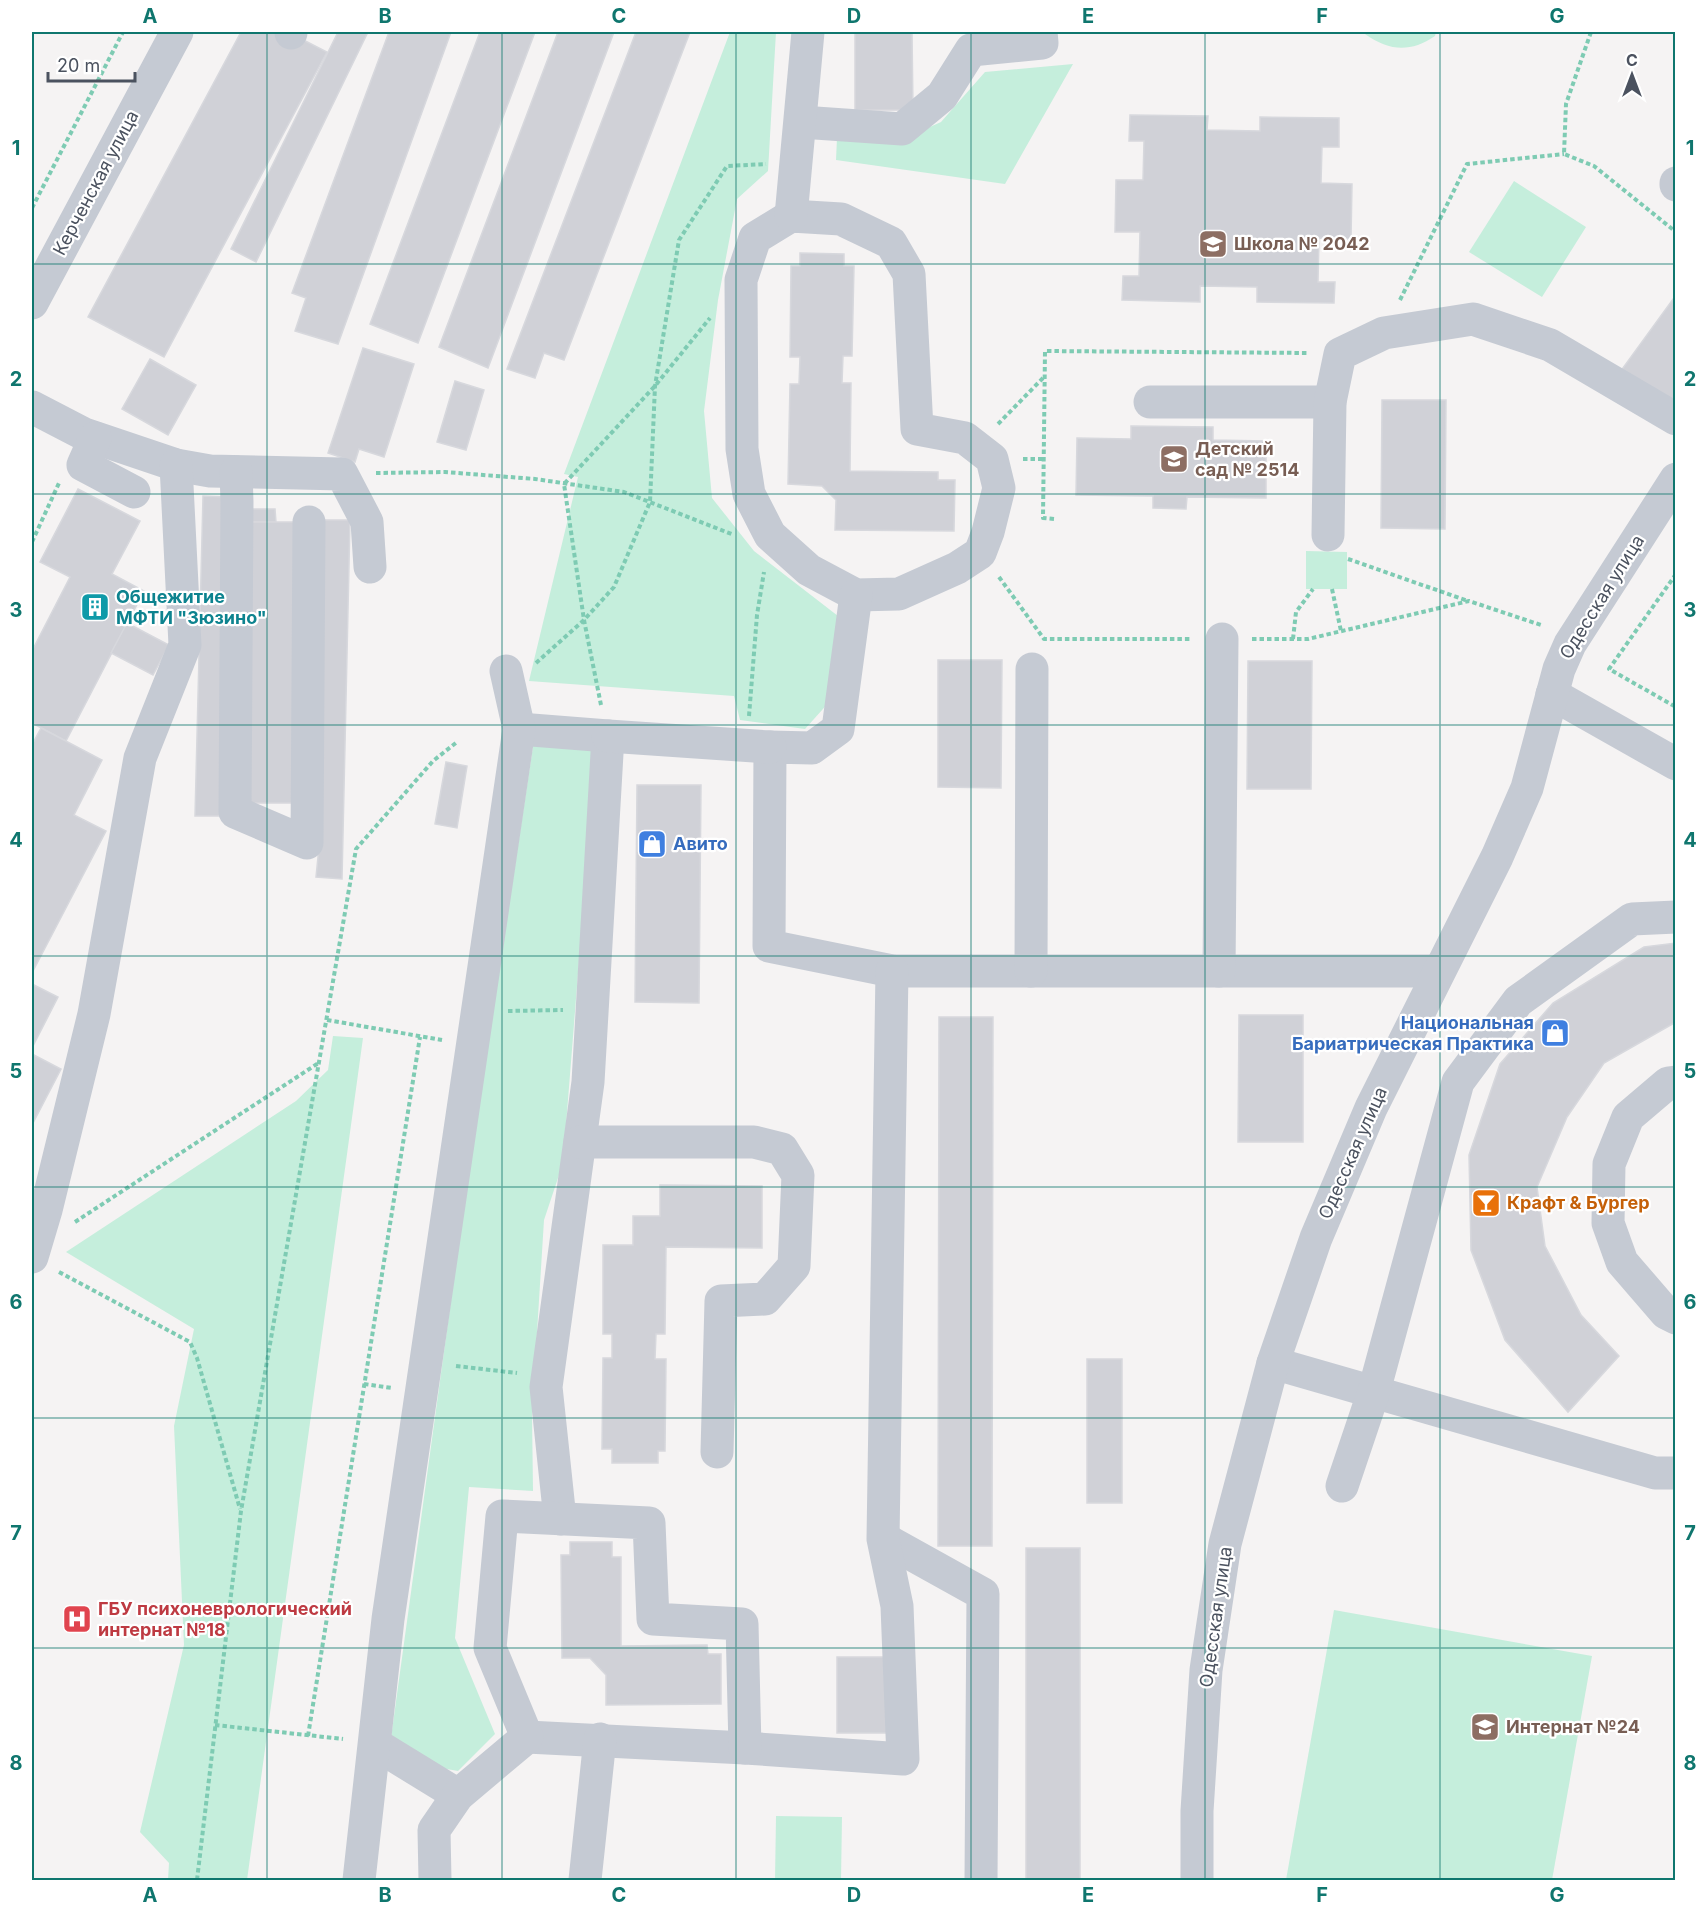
<svg xmlns="http://www.w3.org/2000/svg" width="1707" height="1912" font-family="Inter,sans-serif">
  <style>
    .green { fill: #c5eedc }
    .building { fill: #d0d1d7; stroke: #d7d8dd; stroke-width: 1.5 }
    .lines { fill: none; stroke-linecap: round; stroke-linejoin: round }
    .path { stroke: #7ecbb3; stroke-width: 4; stroke-dasharray: 4.5 3; stroke-linecap: butt }
    .minor { stroke: #c5cad3; stroke-width: 33 }
    .grid { fill: none; stroke: #0f766e; stroke-width: 1.5; stroke-opacity: 0.55 }
    .labels { text-anchor: middle; stroke-width: 4.5; stroke-linejoin: round; paint-order: stroke }
    .street-label { font-size: 18px; fill: #4b525f; stroke: #fff }
    .education-label { font-size: 18px; font-weight: bold; fill: #785e54; stroke: #fff; text-anchor: start }
    .culture-label { font-size: 18px; font-weight: bold; fill: #0d838f; stroke: #fff; text-anchor: start }
    .shop-label { font-size: 18px; font-weight: bold; fill: #366cbe; stroke: #fff; text-anchor: start }
    .food-label { font-size: 18px; font-weight: bold; fill: #c56008; stroke: #fff; text-anchor: start }
    .health-label { font-size: 18px; font-weight: bold; fill: #be3a42; stroke: #fff; text-anchor: start }
    .neatline { fill: none; stroke: #0f766e; stroke-width: 2 }
    .grid-label { font-size: 20px; text-anchor: middle; font-weight: bold; fill: #0f766e }
  </style>
  <rect width="100%" height="100%" fill="#f5f3f3"/>
  <g class="green">
    <polygon points="730,32 776,32 768,171 737,199 718,300 704,411 712,498 754,551 838,616 831,700 805,729 740,720 734,696 529,681 578,477 564,474"/>
    <path d="M1365 32H1436L1435 36C1410 53 1389 51 1365 34Z"/>
    <polygon points="1073,64 1005,184 836,160 837,138 903,139 941,122 985,72"/>
    <polygon points="1514,181 1586,227 1542,297 1469,252"/>
    <polygon points="1306,551 1347,552 1347,589 1306,589"/>
    <polygon points="534,740 596,746 563,1163 544,1220 532,1413 533,1491 469,1487 455,1638 495,1734 458,1771 441,1768 391,1738 470,1162"/>
    <polygon points="333,1036 363,1038 247,1880 168,1880 169,1863 140,1832 184,1645 174,1426 194,1329 66,1252 296,1101 328,1070"/>
    <polygon points="1334,1610 1592,1656 1552,1880 1286,1880"/>
    <polygon points="776,1816 842,1817 841,1880 775,1880"/>
  </g>
  <g class="building">
    <polygon points="241,32 288,32 327,52 164,357 88,317"/>
    <polygon points="338,32 368,32 256,262 231,249"/>
    <polygon points="389,32 451,32 338,344 295,331 306,298 292,293"/>
    <polygon points="480,32 535,32 418,343 370,324"/>
    <polygon points="558,32 614,32 488,368 439,347"/>
    <polygon points="636,32 690,32 564,360 544,353 535,378 507,369"/>
    <polygon points="855,32 912,32 913,110 855,110"/>
    <polygon points="1130,115 1208,116 1207,130 1260,131 1260,117 1339,118 1339,147 1322,147 1321,183 1352,184 1351,239 1319,238 1318,282 1335,282 1334,303 1257,302 1257,287 1200,286 1200,302 1122,300 1123,276 1139,276 1140,232 1115,232 1116,180 1143,180 1144,141 1129,141"/>
    <polygon points="800,253 844,254 844,266 854,266 852,356 843,356 842,383 851,383 850,471 938,472 938,480 955,480 954,531 835,530 836,500 822,486 788,484 790,384 799,384 800,357 790,357 791,266 800,266"/>
    <polygon points="1676,295 1676,395 1667,406 1620,372"/>
    <polygon points="363,348 414,364 384,457 359,449 355,462 328,453"/>
    <polygon points="150,359 196,385 168,435 122,409"/>
    <polygon points="455,381 484,390 466,450 437,442"/>
    <polygon points="1382,400 1446,400 1445,529 1381,528"/>
    <polygon points="1131,426 1213,427 1213,440 1266,441 1266,498 1187,497 1186,509 1153,508 1153,496 1076,495 1077,438 1131,439"/>
    <polygon points="78,489 140,521 112,574 144,591 66,741 32,723 32,651 70,577 40,562"/>
    <polygon points="203,496 227,497 223,816 195,816"/>
    <polygon points="249,509 275,509 276,522 250,522"/>
    <polygon points="323,520 350,520 342,879 316,877 318,857"/>
    <polygon points="250,522 300,522 297,803 247,803"/>
    <polygon points="127,623 169,645 153,675 111,653"/>
    <polygon points="938,660 1002,660 1001,788 938,787"/>
    <polygon points="1248,661 1312,661 1311,789 1247,789"/>
    <polygon points="41,728 102,760 74,815 106,831 32,973 32,745"/>
    <polygon points="446,762 467,766 457,828 435,824"/>
    <polygon points="637,785 701,785 699,1003 635,1002"/>
    <polygon points="1676,943 1676,1022 1604,1063 1567,1117 1537,1187 1545,1246 1581,1315 1619,1356 1568,1412 1505,1340 1471,1250 1469,1155 1500,1064 1553,1003 1644,947"/>
    <polygon points="32,984 58,997 32,1048"/>
    <polygon points="1239,1015 1303,1015 1303,1142 1238,1142"/>
    <polygon points="939,1017 993,1017 992,1546 938,1546"/>
    <polygon points="32,1054 61,1069 32,1125"/>
    <polygon points="660,1185 762,1186 762,1248 666,1247 665,1334 656,1334 655,1359 666,1359 665,1451 658,1451 658,1463 612,1463 612,1449 602,1449 603,1358 612,1358 612,1334 603,1334 603,1245 633,1245 633,1216 660,1216"/>
    <rect x="1087" y="1359" width="35" height="144"/>
    <polygon points="570,1542 612,1542 612,1557 621,1557 621,1646 707,1645 708,1654 721,1654 721,1704 606,1705 606,1675 590,1658 562,1658 561,1555 570,1555"/>
    <rect x="1026" y="1548" width="54" height="332"/>
    <rect x="837" y="1657" width="56" height="76"/>
  </g>
  <g class="lines">
    <g class="path">
      <polyline points="1591,32 1566,104 1564,154 1594,166 1676,232"/>
      <polyline points="32,208 123,32"/>
      <polyline points="1400,300 1467,164 1564,154"/>
      <polyline points="998,424 1043,378"/>
      <polyline points="1023,459 1045,459"/>
      <polyline points="376,473 445,472 535,479 624,492 734,535"/>
      <polyline points="1054,519 1043,518 1045,351 1309,353"/>
      <polyline points="32,542 59,483"/>
      <polyline points="1348,559 1468,601"/>
      <polyline points="1676,574 1609,669 1676,707"/>
      <polyline points="999,577 1044,639 1191,639"/>
      <polyline points="1332,589 1341,631"/>
      <polyline points="1252,639 1308,639 1469,601 1541,625"/>
      <polyline points="1293,639 1296,612 1313,589"/>
      <polyline points="536,663 584,620 614,587 650,502 655,386 679,240 727,166 766,164"/>
      <polyline points="601,705 584,620 564,484 655,386 710,318"/>
      <polyline points="749,716 757,615 764,572"/>
      <polyline points="508,1011 563,1010"/>
      <polyline points="327,1020 442,1040"/>
      <polyline points="75,1222 320,1062"/>
      <polyline points="59,1272 190,1342 197,1358 240,1509"/>
      <polyline points="456,1366 517,1373"/>
      <polyline points="364,1384 392,1388"/>
      <polyline points="215,1725 343,1739"/>
      <polyline points="308,1736 420,1037"/>
      <polyline points="197,1880 241,1511 356,849 433,761 457,742"/>
    </g>
    <g class="minor">
      <polyline points="291,32 291,33"/>
      <polyline points="801,122 902,129 942,96 971,50 1042,43 1041,32"/>
      <polyline points="1676,183 1676,185"/>
      <polygon points="791,216 841,219 891,243 909,274 917,429 965,438 992,459 999,488 988,532 980,553 957,568 899,594 856,595 809,570 770,535 749,494 742,449 741,280 755,238"/>
      <polyline points="791,216 808,32"/>
      <polyline points="32,303 177,32"/>
      <polyline points="1150,402 1330,402"/>
      <polyline points="32,407 84,434 176,465 210,471 342,474 367,522 370,567"/>
      <polyline points="95,438 83,465 134,492"/>
      <polyline points="236,472 237,502 235,812 307,843 309,522"/>
      <polyline points="1328,535 1330,402 1340,354 1384,333 1473,319 1550,345 1676,419"/>
      <polyline points="856,595 838,729 812,748 770,747 769,946 892,971 1438,971"/>
      <polyline points="1552,694 1676,764"/>
      <polyline points="519,729 608,736 588,1082 546,1387 560,1519"/>
      <polyline points="608,736 770,747"/>
      <polyline points="1031,971 1032,669"/>
      <polyline points="1219,971 1222,639"/>
      <polyline points="1676,1082 1668,1083 1628,1117 1609,1164 1608,1223 1622,1262 1666,1313 1676,1318"/>
      <polyline points="580,1142 754,1142 782,1149 798,1175 794,1266 765,1299 721,1301 717,1452"/>
      <polyline points="32,1257 46,1210 94,1014 140,758 185,645 176,465"/>
      <polyline points="1273,1363 1655,1473 1676,1473"/>
      <polyline points="1342,1486 1374,1391 1458,1082 1518,1001 1632,919 1676,917"/>
      <polyline points="884,1539 983,1594 981,1880"/>
      <polyline points="527,1737 745,1748 903,1759 897,1606 883,1539 892,971"/>
      <polyline points="375,1744 458,1795"/>
      <polyline points="359,1880 388,1619 519,729 506,671"/>
      <polyline points="435,1880 434,1830 458,1795 527,1737 490,1648 502,1516 649,1523 653,1619 742,1624 745,1748"/>
      <polyline points="585,1880 600,1739"/>
      <polyline points="1197,1880 1197,1811 1206,1670 1225,1544 1273,1363 1316,1238 1371,1108 1497,857 1527,788 1559,669 1570,644 1676,479"/>
    </g>
  </g>
  <path class="grid" d="M267 32V1880M502 32V1880M736 32V1880M971 32V1880M1205 32V1880M1440 32V1880M32 264H1676M32 494H1676M32 725H1676M32 956H1676M32 1187H1676M32 1418H1676M32 1648H1676"/>
  <defs>
    <g id="school-square" transform="scale(1.5)"><rect x="-9" y="-9" width="18" height="18" rx="4" fill="#8d6e63" stroke="#fff"/><path d="M0-5L7-2L0 1L-7-2ZM-4 1L0 2.5L4 1V4Q0 6-4 4Z" fill="#fff"/></g>
    <g id="building-square" transform="scale(1.5)"><rect x="-9" y="-9" width="18" height="18" rx="4" fill="#0f9aa8" stroke="#fff"/><path d="M-4-6H4V6H1V3H-1V6H-4ZM-2.5-4.3h1.7v1.8h-1.7ZM.8-4.3h1.7v1.8H.8ZM-2.5-1h1.7V.8h-1.7ZM.8-1h1.7V.8H.8Z" fill="#fff"/></g>
    <g id="shop-square" transform="scale(1.5)"><rect x="-9" y="-9" width="18" height="18" rx="4" fill="#3f7fe0" stroke="#fff"/><path d="M-5-2.5h2.3a2.7 3.5 0 0 1 5.4 0H5L5.5 6h-11ZM-1.5-2.5h3a1.5 2.3 0 0 0-3 0Z" fill="#fff"/></g>
    <g id="bar-square" transform="scale(1.5)"><rect x="-9" y="-9" width="18" height="18" rx="4" fill="#e8710a" stroke="#fff"/><path d="M-6-5H6L.8 .8V4.5H3.5V6h-7V4.5H-.8V.8Z" fill="#fff"/></g>
    <g id="hospital-square" transform="scale(1.5)"><rect x="-9" y="-9" width="18" height="18" rx="4" fill="#e0444e" stroke="#fff"/><path d="M-5-5h3v3.5h4V-5h3V5h-3V1.5h-4V5h-3Z" fill="#fff"/></g>
  </defs>
  <g fill-rule="evenodd">
    <use href="#school-square" x="1213" y="244"/>
    <use href="#school-square" x="1174" y="459"/>
    <use href="#building-square" x="95" y="607"/>
    <use href="#shop-square" x="652" y="844"/>
    <use href="#shop-square" x="1555" y="1033"/>
    <use href="#bar-square" x="1486" y="1203"/>
    <use href="#hospital-square" x="77" y="1619"/>
    <use href="#school-square" x="1485" y="1727"/>
  </g>
  <g class="labels">
    <g class="street-label">
      <text transform="translate(96 183) rotate(-62)" y="6">Керченская улица</text>
      <text transform="translate(1602 597) rotate(-58)" y="6">Одесская улица</text>
      <text transform="translate(1353 1153) rotate(-66)" y="6">Одесская улица</text>
      <text transform="translate(1216 1617) rotate(-82)" y="6">Одесская улица</text>
    </g>
    <g class="education-label">
      <text x="1234" y="250">Школа № 2042</text>
      <text x="1195" y="455">Детский<tspan x="1195" dy="21">сад № 2514</tspan></text>
      <text x="1506" y="1733">Интернат №24</text>
    </g>
    <g class="culture-label">
      <text x="116" y="603">Общежитие<tspan x="116" dy="21">МФТИ "Зюзино"</tspan></text>
    </g>
    <g class="shop-label">
      <text x="673" y="850">Авито</text>
      <text x="1534" y="1029" text-anchor="end">Национальная<tspan x="1534" dy="21">Бариатрическая Практика</tspan></text>
    </g>
    <g class="food-label">
      <text x="1507" y="1209">Крафт &amp; Бургер</text>
    </g>
    <g class="health-label">
      <text x="98" y="1615">ГБУ психоневрологический<tspan x="98" dy="21">интернат №18</tspan></text>
    </g>
  </g>
  <rect width="1707" height="1912" fill="none" stroke="#ffffff" stroke-width="66"/>
  <g transform="translate(1632 75)" stroke="#ffffff" stroke-width="4.5" paint-order="stroke">
  <path d="M0-4.5L10 22L0 15L-10 22Z" fill="#4b525f"/>
  <text y="-9" font-size="16" font-weight="bold" text-anchor="middle" fill="#4b525f">С</text>
  </g>
  <path d="M48 72v9h87v-9" fill="none" stroke="#4b525f" stroke-width="3"/>
  <text x="57" y="72" font-size="18" fill="#4b525f" stroke="#ffffff" stroke-width="4.5" paint-order="stroke">20 m</text>
  <rect x="33" y="33" width="1641" height="1846" class="neatline"/>
  <g class="grid-label">
    <text x="150" y="23">A</text>
    <text x="385" y="23">B</text>
    <text x="619" y="23">C</text>
    <text x="854" y="23">D</text>
    <text x="1088" y="23">E</text>
    <text x="1322" y="23">F</text>
    <text x="1557" y="23">G</text>
    <text x="16" y="155">1</text>
    <text x="1690" y="155">1</text>
    <text x="16" y="386">2</text>
    <text x="1690" y="386">2</text>
    <text x="16" y="617">3</text>
    <text x="1690" y="617">3</text>
    <text x="16" y="847">4</text>
    <text x="1690" y="847">4</text>
    <text x="16" y="1078">5</text>
    <text x="1690" y="1078">5</text>
    <text x="16" y="1309">6</text>
    <text x="1690" y="1309">6</text>
    <text x="16" y="1540">7</text>
    <text x="1690" y="1540">7</text>
    <text x="16" y="1770">8</text>
    <text x="1690" y="1770">8</text>
    <text x="150" y="1902">A</text>
    <text x="385" y="1902">B</text>
    <text x="619" y="1902">C</text>
    <text x="854" y="1902">D</text>
    <text x="1088" y="1902">E</text>
    <text x="1322" y="1902">F</text>
    <text x="1557" y="1902">G</text>
  </g>
</svg>
